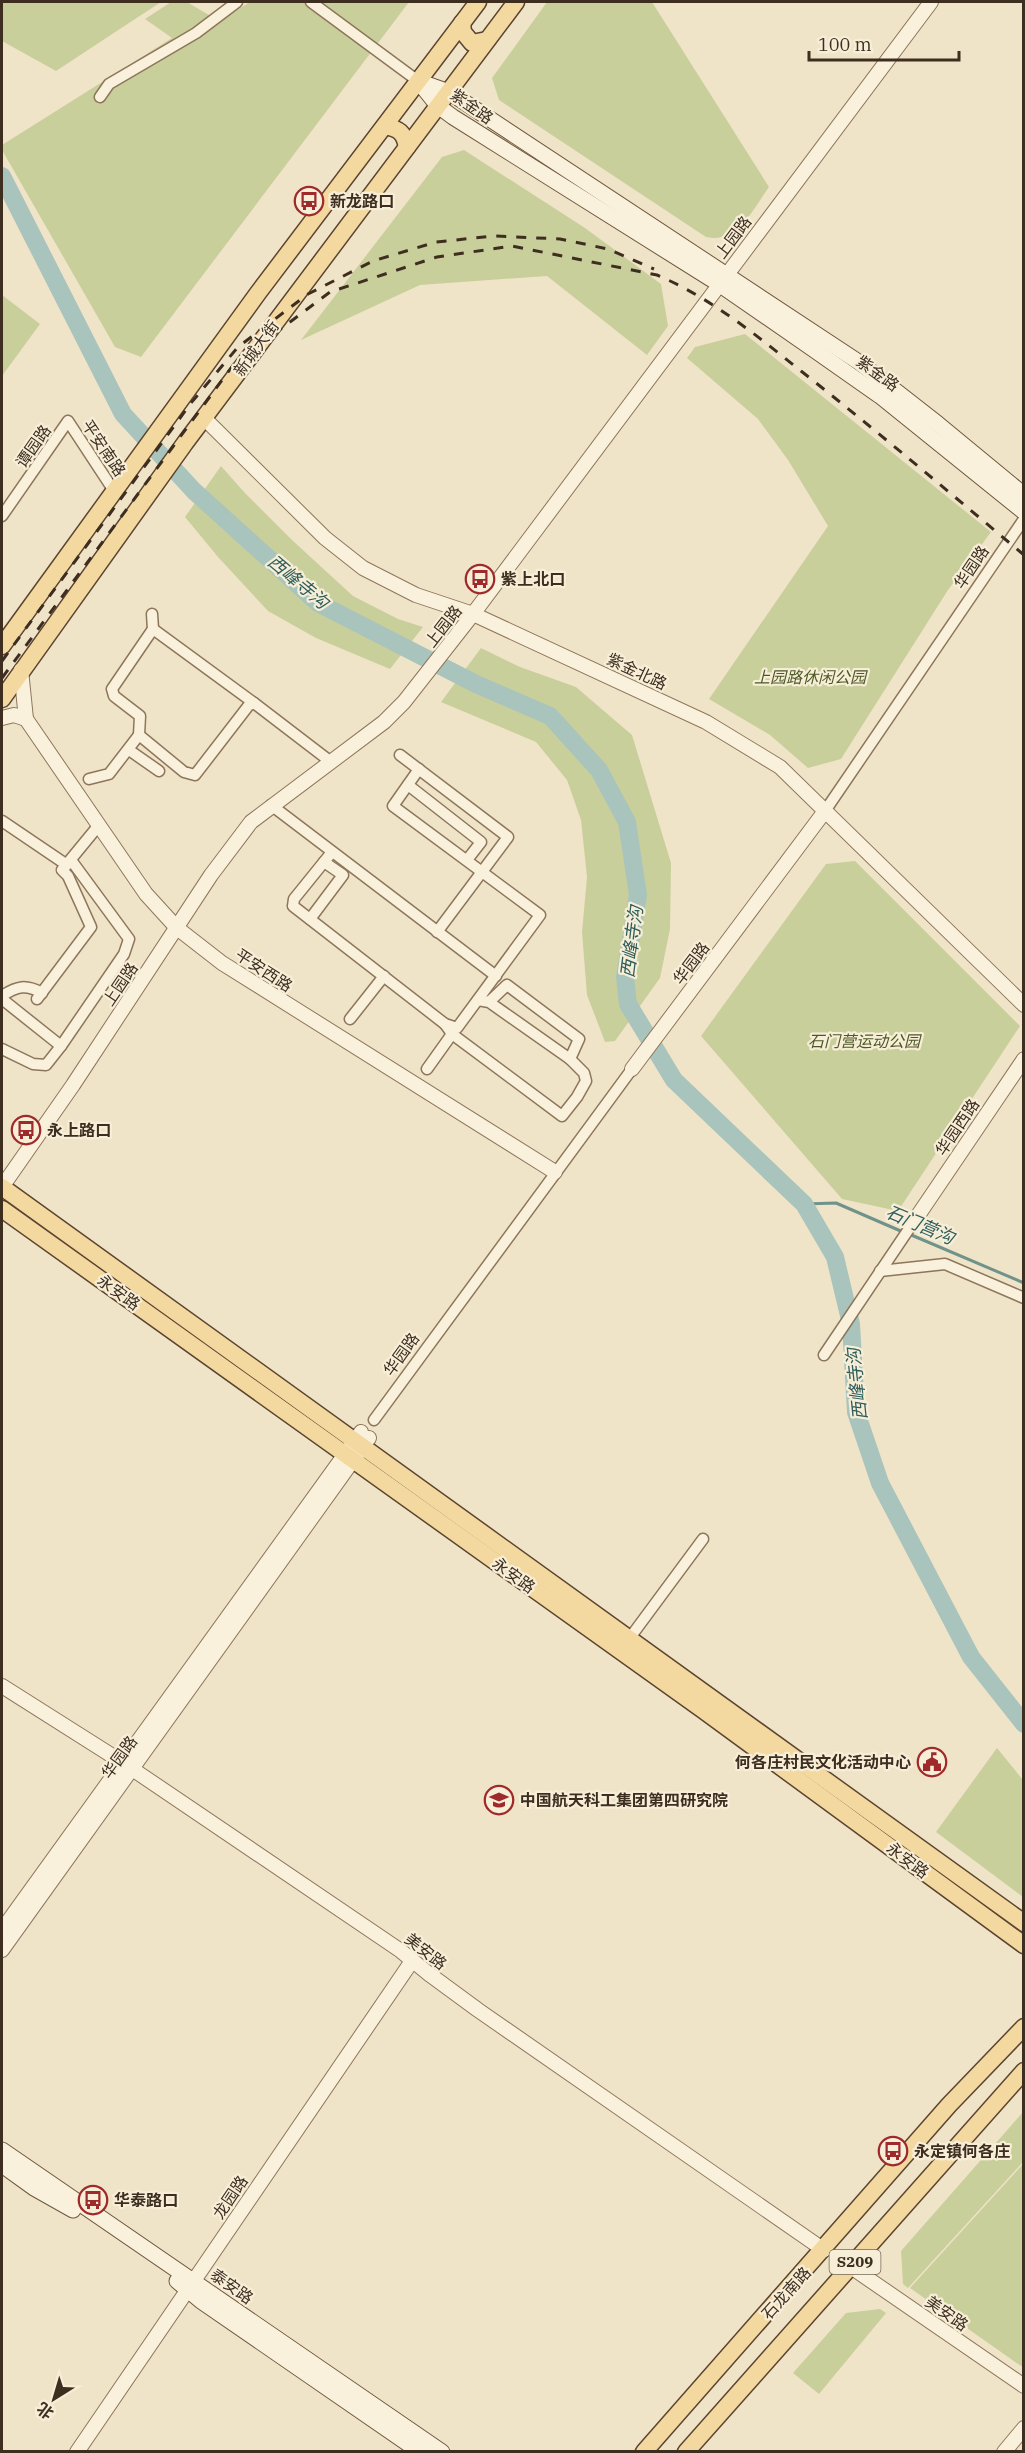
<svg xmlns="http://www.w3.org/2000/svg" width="1025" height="2453" font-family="'IBM Plex Serif','Noto Sans SC',serif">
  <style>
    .green { fill: #c9cf9b }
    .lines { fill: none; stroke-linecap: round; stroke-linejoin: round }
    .stream { stroke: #6f938a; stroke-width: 3 }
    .river { stroke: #a9c4bc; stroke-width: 18 }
    .minor-casing { stroke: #8d765c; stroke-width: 13 }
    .tertiary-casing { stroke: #8d765c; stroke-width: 16 }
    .secondary-casing { stroke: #6f573f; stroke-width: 17 }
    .primary-casing { stroke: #5b4430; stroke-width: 19 }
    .minor { stroke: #faf1dc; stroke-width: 10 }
    .tertiary { stroke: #faf1dc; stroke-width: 14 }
    .secondary { stroke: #faf1dc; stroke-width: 15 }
    .primary { stroke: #f3d9a0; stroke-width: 16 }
    .rail { stroke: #3d2e20; stroke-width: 3; stroke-dasharray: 10 10; stroke-linecap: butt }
    .labels { text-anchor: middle; stroke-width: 4.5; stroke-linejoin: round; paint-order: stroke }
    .shield { fill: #f7eed8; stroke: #756857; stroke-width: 1.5 }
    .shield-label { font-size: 15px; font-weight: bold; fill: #3d2e20 }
    .street-label { font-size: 16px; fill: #3d2e20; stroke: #f7eed8 }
    .poi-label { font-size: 16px; font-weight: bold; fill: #3d2e20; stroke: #f7eed8; text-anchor: start }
    .park-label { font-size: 16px; font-style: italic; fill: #4d5a26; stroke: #f7eed8 }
    .water-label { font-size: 18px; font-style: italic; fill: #2f5d5a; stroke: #f7eed8 }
  </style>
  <rect width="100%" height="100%" fill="#f0e4c8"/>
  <g class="green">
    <polygon points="2,2 161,2 56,71 2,41"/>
    <polygon points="171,2 187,2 219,21 250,2 409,2 141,357 115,347 2,150 2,145 172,38 145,19"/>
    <path d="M547 2H652L769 187C753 209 738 244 706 237L499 100 492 78Z"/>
    <polygon points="464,150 585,228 661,284 668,326 647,355 547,276 420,285 301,340 442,157"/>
    <polygon points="2,295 40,324 2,376"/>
    <polygon points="745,334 991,532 948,590 841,759 808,768 770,735 709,699 828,526 788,460 758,419 687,358 695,347"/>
    <polygon points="221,466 244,492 292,540 353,596 398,619 423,627 390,669 316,638 268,611 218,557 185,517"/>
    <polygon points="481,648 520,667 576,687 632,735 671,863 670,929 660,978 615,1041 605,1042 587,995 582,932 587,877 581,820 567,780 536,742 441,702"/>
    <polygon points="855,861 1020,1026 898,1211 842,1199 701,1036 826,864"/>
    <polygon points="997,1748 1023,1780 1023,1897 936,1832"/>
    <polygon points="1023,2112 1023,2162 908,2288 903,2284 901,2251"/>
    <polygon points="1023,2164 1024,2366 1021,2366 910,2288"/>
    <polygon points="880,2309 886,2313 819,2394 793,2373 846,2313"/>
  </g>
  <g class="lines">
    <g class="stream">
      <polyline points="804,1204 836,1203 903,1232"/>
      <polyline points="909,1234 1024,1283"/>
    </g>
    <polyline class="river" points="2,176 123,414 194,491 318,603 476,684 550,716 599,770 627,822 638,895 625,977 628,1004 674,1080 804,1204 835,1257 851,1324 856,1412 880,1483 971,1657 1024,1724"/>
    <g class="minor-casing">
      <g id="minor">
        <polyline points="311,2 418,81"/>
        <polyline points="100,97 109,84 196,33 237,2"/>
        <polyline points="2,516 68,421 114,491"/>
        <polyline points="152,614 153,629"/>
        <polyline points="139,735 140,716 114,696 112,689 153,629 254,703"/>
        <polyline points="129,750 159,771"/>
        <polyline points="400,755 508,837 437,932"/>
        <polyline points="89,779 109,774 139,735 184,772 195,775 249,705 254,703 331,762"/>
        <polyline points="408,785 481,842 467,860"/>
        <polyline points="271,805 496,976"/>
        <polyline points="825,811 1024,519"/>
        <polyline points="2,821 67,865"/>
        <polyline points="332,852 294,899 293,906 445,1024 457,1028 540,915 393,806 419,769"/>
        <polyline points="310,919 343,875 324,862"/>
        <path d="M2 996C17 986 26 984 42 993"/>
        <polyline points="2,999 61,1046 124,954 129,939 71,860"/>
        <polyline points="37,999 91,927 68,876 62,870 99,825"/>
        <polyline points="478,1000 489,1002 507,985 579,1039 570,1059 489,1002"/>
        <polyline points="350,1019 384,976"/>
        <polyline points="445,1024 452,1034 562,1116 577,1097 586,1081 584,1073 570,1059"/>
        <polyline points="2,1049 33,1064 46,1065 61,1046"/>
        <polyline points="427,1069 452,1034"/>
        <polyline points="880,1271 945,1264 1024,1298"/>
        <polyline points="824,1355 919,1214"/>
        <polyline points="374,1420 632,1069"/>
        <polyline points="629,1639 703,1539"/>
      </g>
    </g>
    <g class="tertiary-casing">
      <g id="tertiary">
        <polyline points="204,418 325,538 363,568 416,595 473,614 706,722 780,767 1024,1005"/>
        <polyline points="2,718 14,715 26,719 21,670"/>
        <polyline points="26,719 146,894 177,928 222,963 555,1172"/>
        <polyline points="632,1069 825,811"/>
        <polyline points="2,1187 73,1085 211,875 251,822 384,722 404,702 473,614 931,2"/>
        <polyline points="919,1214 1024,1059"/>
        <polyline points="2,1686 122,1762 401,1951 429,1974 478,2010 824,2250"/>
        <polyline points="2,1930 361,1432"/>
        <polyline points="2,1950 369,1438"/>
        <polyline points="851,2267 1024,2386"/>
        <polyline points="77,2452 412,1961"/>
        <polyline points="1004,2452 1024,2428"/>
      </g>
    </g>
    <g class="secondary-casing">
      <g id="secondary">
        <polyline points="418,81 438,106 453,117 719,284 813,349 880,396 1024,512"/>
        <polyline points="418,81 449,92 860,363 938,424 1024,495"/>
        <polyline points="2,2150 442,2452"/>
        <polyline points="2,2165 34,2188 73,2210"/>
        <polyline points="177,2281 201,2301 420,2452"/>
      </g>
    </g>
    <g class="primary-casing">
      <g id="primary">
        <polyline points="462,23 463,32 472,43 487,40"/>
        <path d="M385 126C399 129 404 132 407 147"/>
        <polyline points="2,646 258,293 478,2"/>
        <polyline points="2,699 185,443 516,2"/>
        <polyline points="2,1187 1024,1923"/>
        <polyline points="2,1209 703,1710 1024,1945"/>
        <polyline points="644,2452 949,2105 1024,2027"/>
        <polyline points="686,2452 1024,2071"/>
      </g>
    </g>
    <use href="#minor" class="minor"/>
    <use href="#tertiary" class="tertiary"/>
    <use href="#secondary" class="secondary"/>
    <use href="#primary" class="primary"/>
    <g class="rail">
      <polyline points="2,661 191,403 238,347 308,294 373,261 436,242 494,236 560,239 608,249 654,269"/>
      <path d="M2 678 234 364 330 292 437 257 512 246 657 275C711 298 756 335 801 371 877 431 950 493 1024 555"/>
    </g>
  </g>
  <defs>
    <g id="bus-ring" transform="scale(1.5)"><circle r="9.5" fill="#f7eed8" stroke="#9e2a2b" stroke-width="1.5"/><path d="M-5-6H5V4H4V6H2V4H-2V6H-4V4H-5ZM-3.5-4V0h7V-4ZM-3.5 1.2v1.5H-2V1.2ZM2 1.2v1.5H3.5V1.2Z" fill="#9e2a2b"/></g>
    <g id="civic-ring" transform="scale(1.5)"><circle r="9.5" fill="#f7eed8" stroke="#9e2a2b" stroke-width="1.5"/><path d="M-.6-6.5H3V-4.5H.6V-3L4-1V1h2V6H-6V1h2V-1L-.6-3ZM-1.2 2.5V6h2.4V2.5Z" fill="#9e2a2b"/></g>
    <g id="university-ring" transform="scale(1.5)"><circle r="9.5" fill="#f7eed8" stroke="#9e2a2b" stroke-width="1.5"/><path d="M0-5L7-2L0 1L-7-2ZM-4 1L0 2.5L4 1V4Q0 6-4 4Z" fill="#9e2a2b"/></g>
  </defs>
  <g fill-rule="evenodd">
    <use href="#bus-ring" x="309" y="201"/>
    <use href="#bus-ring" x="480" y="579"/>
    <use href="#bus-ring" x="26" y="1130"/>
    <use href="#civic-ring" x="932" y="1762"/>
    <use href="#university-ring" x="499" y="1800"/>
    <use href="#bus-ring" x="893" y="2151"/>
    <use href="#bus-ring" x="93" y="2200"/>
  </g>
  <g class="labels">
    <rect class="shield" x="829.5" y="2250" width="51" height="24" rx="4.5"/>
    <g class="shield-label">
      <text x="855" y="2267">S209</text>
    </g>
    <g class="street-label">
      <text transform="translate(472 106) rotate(35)" y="6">紫金路</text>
      <text transform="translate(733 237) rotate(-53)" y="6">上园路</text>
      <text transform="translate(256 348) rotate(-54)" y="6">新城大街</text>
      <text transform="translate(878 373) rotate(36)" y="6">紫金路</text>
      <text transform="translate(33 446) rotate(-55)" y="6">谭园路</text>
      <text transform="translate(104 448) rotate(56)" y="6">平安南路</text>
      <text transform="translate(971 567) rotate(-56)" y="6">华园路</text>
      <text transform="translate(443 626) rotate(-52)" y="6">上园路</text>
      <text transform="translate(637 671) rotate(25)" y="6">紫金北路</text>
      <text transform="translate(691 963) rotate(-53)" y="6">华园路</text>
      <text transform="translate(264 970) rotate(33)" y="6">平安西路</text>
      <text transform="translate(120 984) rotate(-56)" y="6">上园路</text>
      <text transform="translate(957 1127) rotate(-56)" y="6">华园西路</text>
      <text transform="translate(119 1292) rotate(36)" y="6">永安路</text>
      <text transform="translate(401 1354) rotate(-54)" y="6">华园路</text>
      <text transform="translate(514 1575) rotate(36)" y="6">永安路</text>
      <text transform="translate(119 1757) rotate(-54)" y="6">华园路</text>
      <text transform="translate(908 1860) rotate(37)" y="6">永安路</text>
      <text transform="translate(426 1951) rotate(38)" y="6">美安路</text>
      <text transform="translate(230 2197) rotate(-56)" y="6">龙园路</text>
      <text transform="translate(232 2286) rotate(35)" y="6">泰安路</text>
      <text transform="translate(786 2293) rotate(-48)" y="6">石龙南路</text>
      <text transform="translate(947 2313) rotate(35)" y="6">美安路</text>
    </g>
    <g class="poi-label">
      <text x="330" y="207">新龙路口</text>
      <text x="501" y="585">紫上北口</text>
      <text x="47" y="1136">永上路口</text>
      <text x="911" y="1768" text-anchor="end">何各庄村民文化活动中心</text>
      <text x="520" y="1806">中国航天科工集团第四研究院</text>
      <text x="914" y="2157">永定镇何各庄</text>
      <text x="114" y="2206">华泰路口</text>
    </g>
    <g class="park-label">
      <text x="810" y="683">上园路休闲公园</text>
      <text x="864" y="1047">石门营运动公园</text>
    </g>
    <g class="water-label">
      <text transform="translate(298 582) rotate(40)" y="6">西峰寺沟</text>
      <text transform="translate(632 942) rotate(-83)" y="6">西峰寺沟</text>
      <text transform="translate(920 1225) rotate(23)" y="6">石门营沟</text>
      <text transform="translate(857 1384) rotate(-96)" y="6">西峰寺沟</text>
    </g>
  </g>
  <rect width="1025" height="2453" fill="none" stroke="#3d2e20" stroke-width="6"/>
  <g transform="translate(54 2399) rotate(217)" stroke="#f7eed8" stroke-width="4.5" paint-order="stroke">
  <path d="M0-4.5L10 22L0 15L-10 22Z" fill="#3d2e20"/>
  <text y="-9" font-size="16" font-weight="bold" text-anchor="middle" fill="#3d2e20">北</text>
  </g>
  <path d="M809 51v9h150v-9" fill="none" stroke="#3d2e20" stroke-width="3"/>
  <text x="818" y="51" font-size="18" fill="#3d2e20" stroke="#f7eed8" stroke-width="4.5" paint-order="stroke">100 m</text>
</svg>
